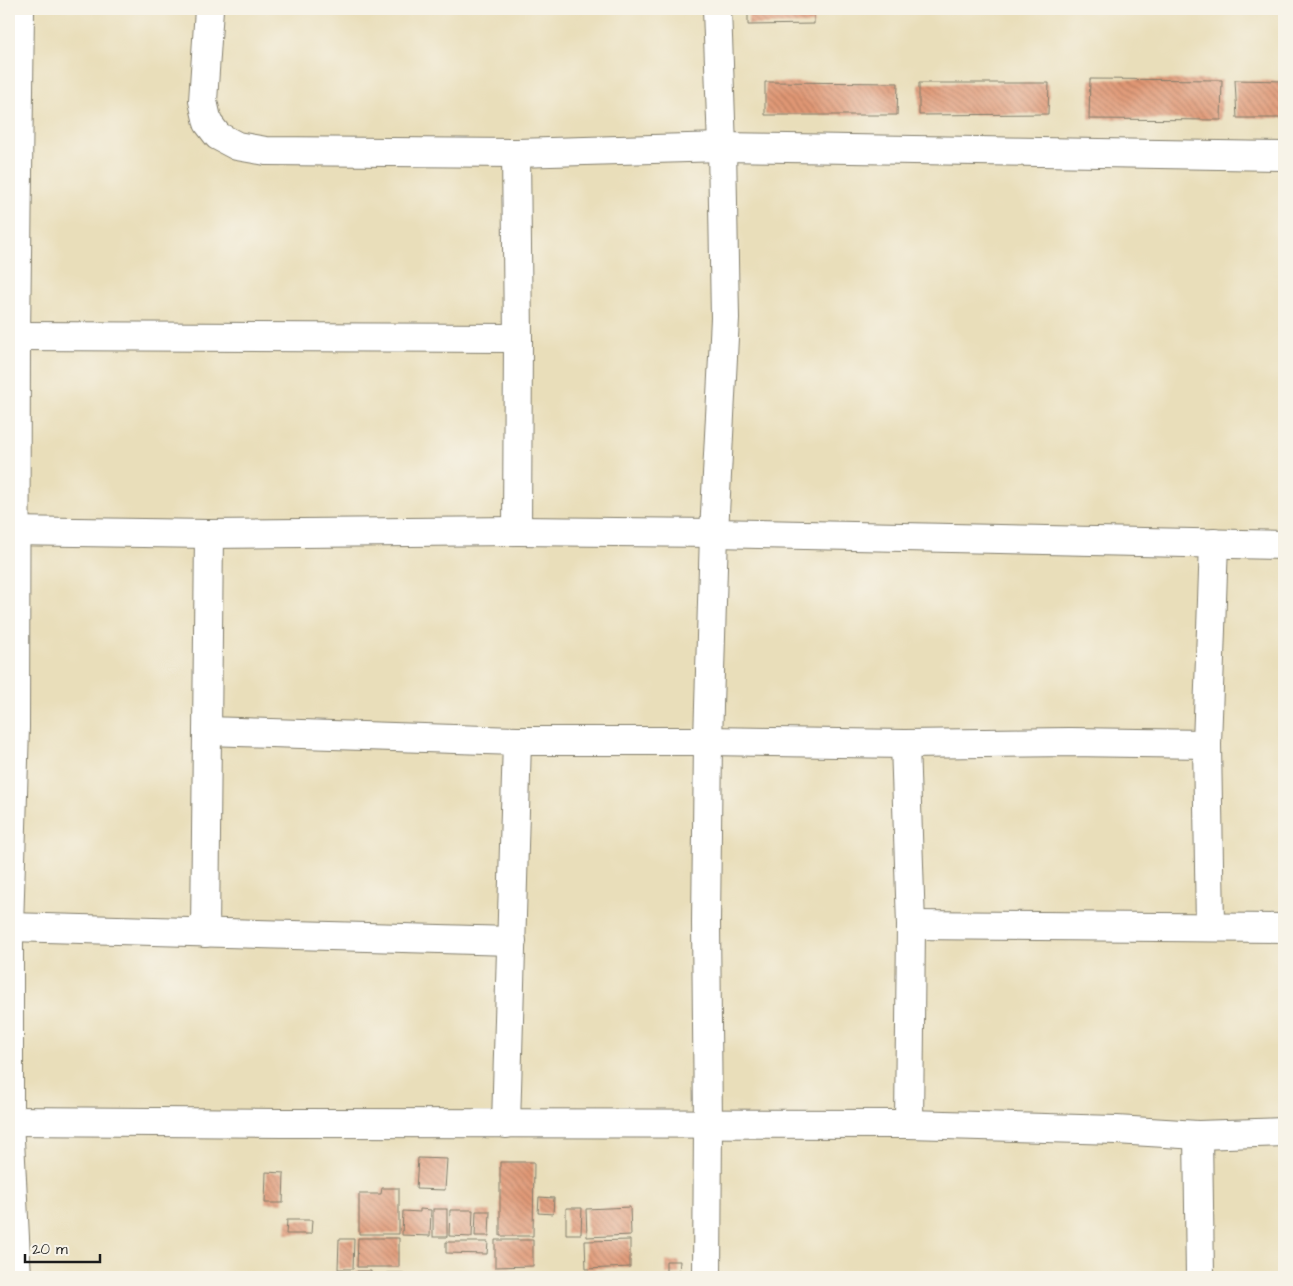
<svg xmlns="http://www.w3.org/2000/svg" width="1293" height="1286" font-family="'Architects Daughter',sans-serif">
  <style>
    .building { fill: url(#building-back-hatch) }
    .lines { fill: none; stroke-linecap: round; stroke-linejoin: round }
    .minor-casing { stroke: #827d6b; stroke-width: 30 }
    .major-casing { stroke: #827d6b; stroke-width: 30 }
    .minor { stroke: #fff; stroke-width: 28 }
    .major { stroke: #fff; stroke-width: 28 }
  </style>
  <defs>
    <pattern id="building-back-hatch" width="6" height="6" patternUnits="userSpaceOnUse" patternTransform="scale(1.25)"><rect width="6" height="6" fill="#e09774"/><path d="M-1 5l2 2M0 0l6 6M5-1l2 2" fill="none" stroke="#b57a5e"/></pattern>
  </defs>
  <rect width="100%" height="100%" fill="#f7f3e8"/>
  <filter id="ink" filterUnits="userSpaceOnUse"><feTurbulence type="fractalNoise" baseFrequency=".02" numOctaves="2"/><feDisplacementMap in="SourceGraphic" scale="10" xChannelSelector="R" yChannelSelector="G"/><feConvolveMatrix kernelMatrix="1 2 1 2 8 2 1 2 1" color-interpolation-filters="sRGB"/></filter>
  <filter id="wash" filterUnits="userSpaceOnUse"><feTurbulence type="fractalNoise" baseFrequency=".0096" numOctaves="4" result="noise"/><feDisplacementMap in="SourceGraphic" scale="20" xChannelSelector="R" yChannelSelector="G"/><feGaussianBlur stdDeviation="1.12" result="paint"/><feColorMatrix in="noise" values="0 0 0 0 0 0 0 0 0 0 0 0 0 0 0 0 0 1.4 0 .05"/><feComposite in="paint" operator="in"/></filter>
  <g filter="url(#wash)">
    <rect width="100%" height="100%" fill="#e9deba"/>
    <g id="blocks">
      <g class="building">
        <polygon points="748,9 814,9 814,24 748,25"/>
        <polygon points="1090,79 1222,80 1221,120 1089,119"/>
        <polygon points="1235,80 1284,81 1284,118 1237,118"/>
        <polygon points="765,82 898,83 897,115 765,115"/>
        <polygon points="919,83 1049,83 1048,114 919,115"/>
        <polygon points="418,1158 447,1159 445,1190 416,1189"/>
        <polygon points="500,1162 534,1162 533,1236 500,1236"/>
        <polygon points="266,1172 284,1173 283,1203 265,1203"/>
        <polygon points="382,1188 399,1188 399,1234 359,1234 359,1194 381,1194"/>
        <polygon points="539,1197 554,1198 553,1214 538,1213"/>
        <polygon points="630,1207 631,1235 587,1237 586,1209"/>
        <polygon points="566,1208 582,1208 581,1234 566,1234"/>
        <polygon points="420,1209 431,1210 430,1236 402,1235 403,1211 420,1212"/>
        <rect x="433" y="1209" width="14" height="28"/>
        <polygon points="450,1210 473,1210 472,1237 449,1236"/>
        <polygon points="476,1211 490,1211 489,1236 475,1236"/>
        <polygon points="287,1220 312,1220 311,1234 286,1234"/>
        <polygon points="358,1238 399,1238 399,1267 357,1267"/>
        <polygon points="339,1239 354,1239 353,1269 338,1269"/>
        <polygon points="495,1240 533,1240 533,1266 495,1267"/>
        <polygon points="630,1240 630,1267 586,1269 585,1241"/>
        <polygon points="446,1242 488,1242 487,1254 446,1253"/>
        <polygon points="666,1261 680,1261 679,1274 666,1274"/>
        <polygon points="357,1271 371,1271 371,1277 356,1277"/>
        <rect x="387" y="1273" width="16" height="4"/>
      </g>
    </g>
  </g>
  <g filter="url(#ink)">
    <use href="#blocks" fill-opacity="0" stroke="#827d6b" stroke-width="1"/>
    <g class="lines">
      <g class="minor-casing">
        <g id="minor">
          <polyline points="209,9 203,101 208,123 218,136 237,146 266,151 516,153 722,147 1284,156"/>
          <polyline points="516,153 518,338 517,531"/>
          <polyline points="16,336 518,338"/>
          <polyline points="9,531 209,534 517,531 714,533 1284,545"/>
          <polyline points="207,731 517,741 708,741 905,744 1070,742 1207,744"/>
          <polyline points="905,744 911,925 909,1124"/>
          <polyline points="911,925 1284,928"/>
          <polyline points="1210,926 1207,744 1214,543"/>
          <polyline points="9,927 512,941"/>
          <polyline points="205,933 209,534"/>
          <polyline points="9,1121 283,1123 909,1124 1116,1130 1198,1135 1284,1132"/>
          <polyline points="506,1124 517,741"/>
          <polyline points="1198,1135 1200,1277"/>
          <polyline points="707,1277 708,1124 706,923 708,741 714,533 725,318 722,147 717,9"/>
        </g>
      </g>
      <g class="major-casing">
        <polyline id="major" points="17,1277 9,1121 9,927 15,727 16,336 20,9"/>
      </g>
      <use href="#minor" class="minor"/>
      <use href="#major" class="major"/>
    </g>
  </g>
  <rect width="1293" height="1286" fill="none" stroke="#f7f3e8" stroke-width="30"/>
  <path d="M25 1254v8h75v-8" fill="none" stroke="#1c1c1c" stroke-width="2.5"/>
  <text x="32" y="1254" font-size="15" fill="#1c1c1c" stroke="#f7f3e8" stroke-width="4" paint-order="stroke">20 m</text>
</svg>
